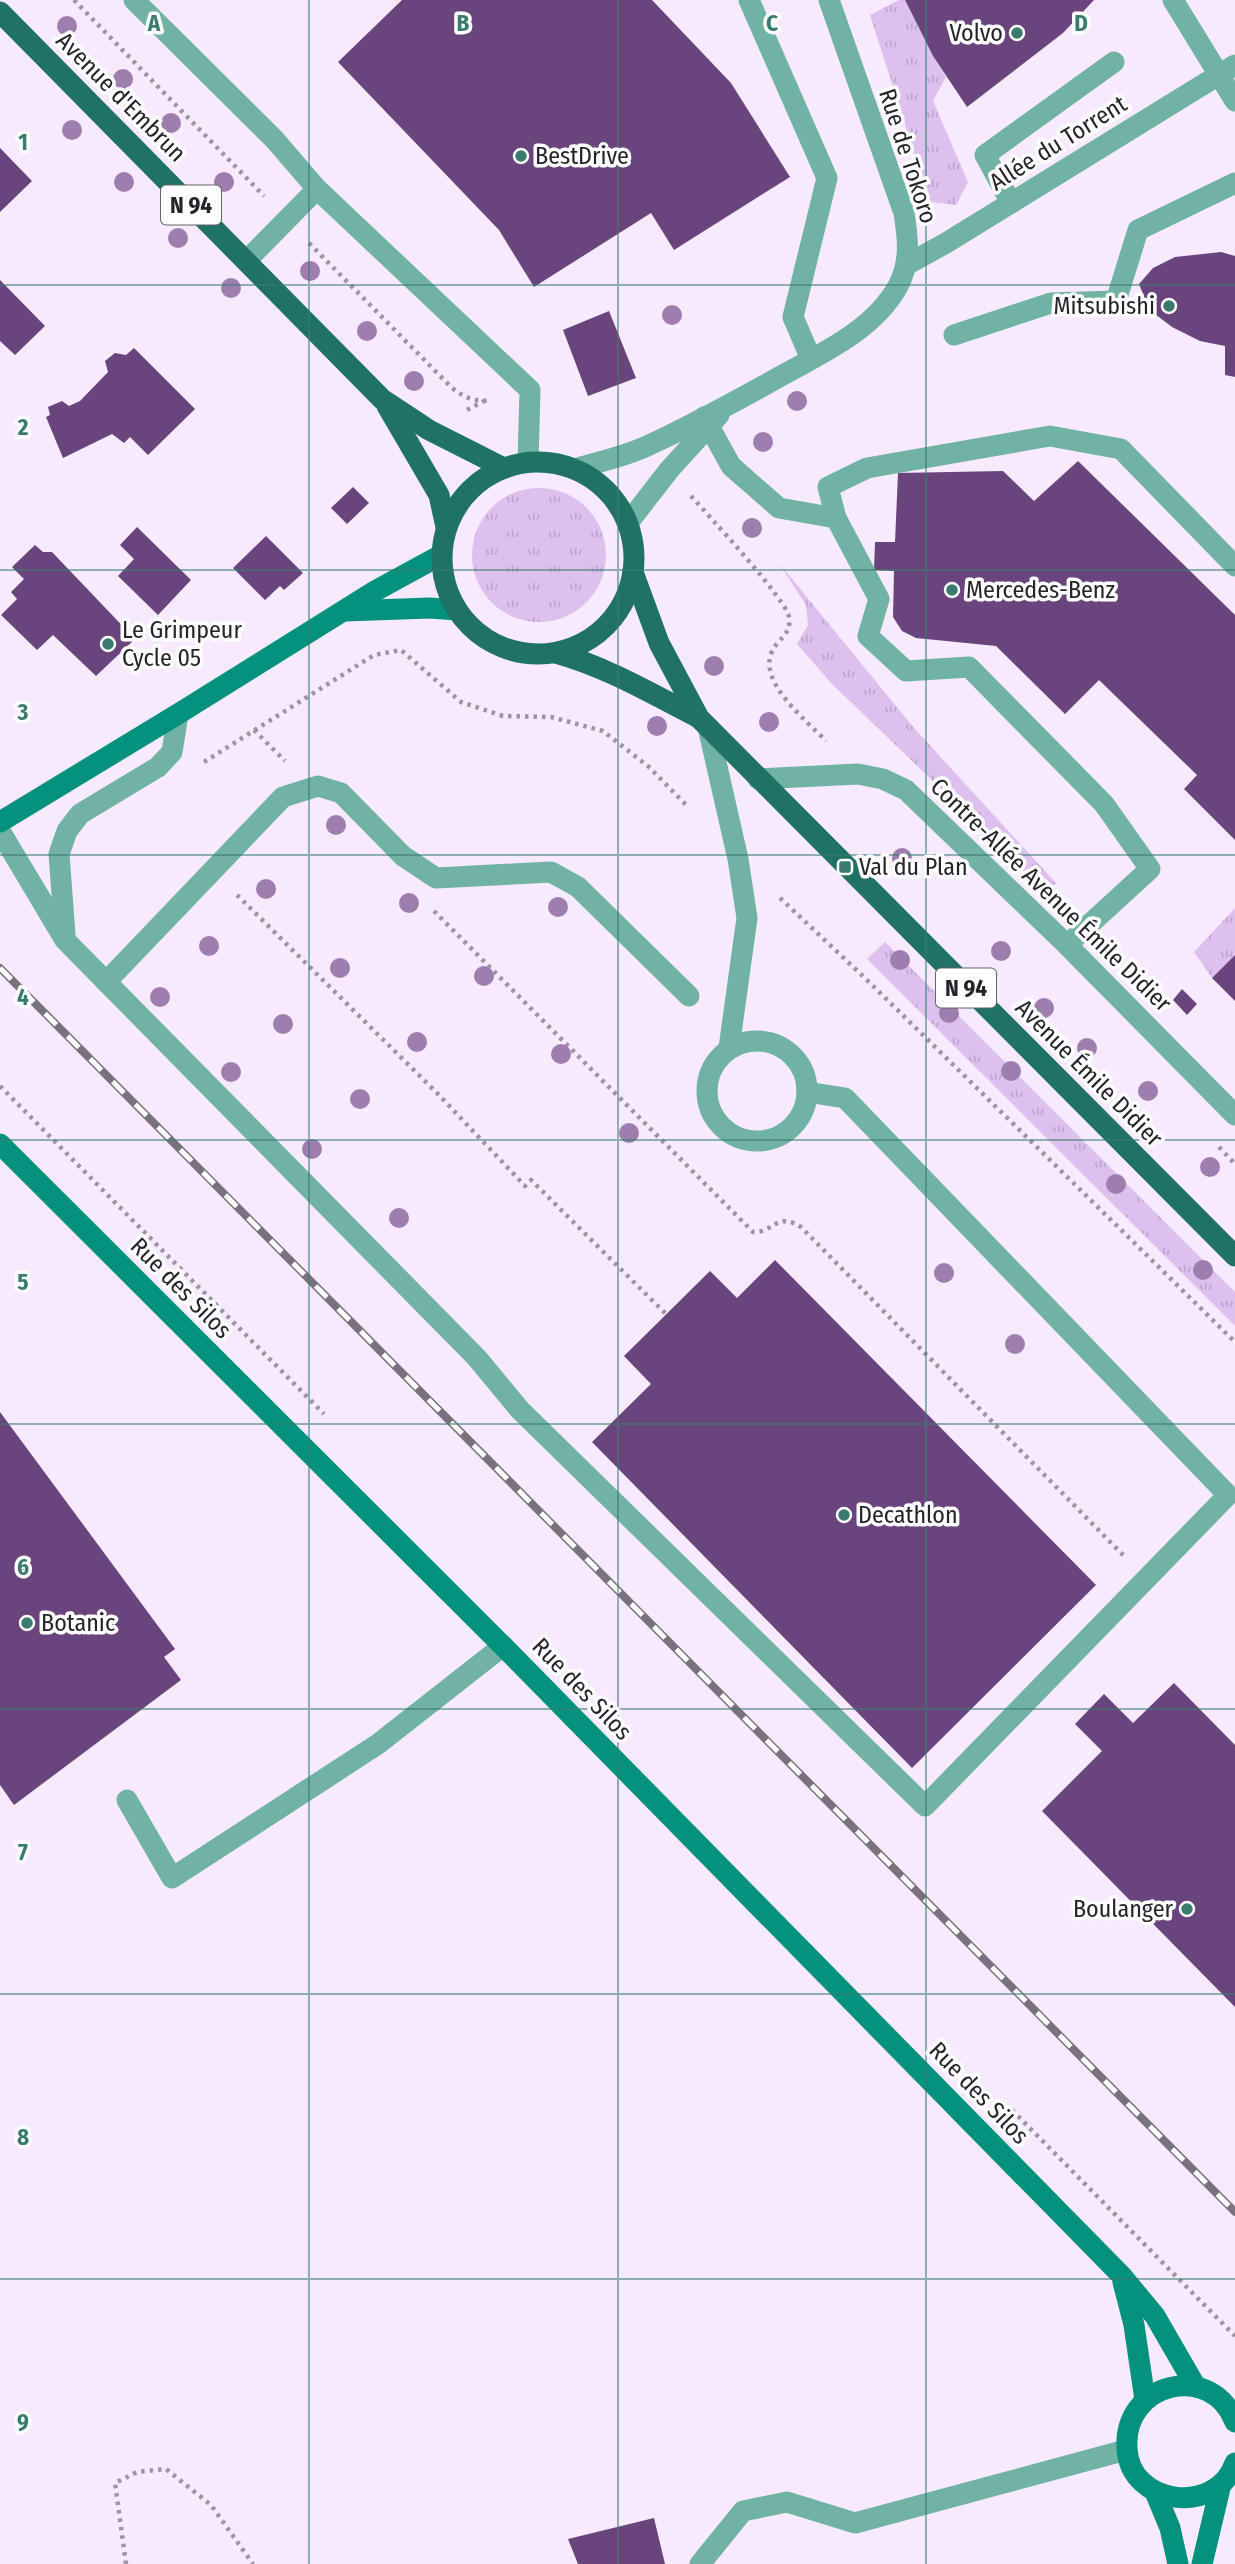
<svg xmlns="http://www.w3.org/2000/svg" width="1235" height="2564" font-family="'Fira Sans Condensed',sans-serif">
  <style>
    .grass { fill: url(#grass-tufts) }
    .building { fill: #6a457d }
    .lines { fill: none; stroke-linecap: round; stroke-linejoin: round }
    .path { stroke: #9d94a2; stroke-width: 4.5; stroke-dasharray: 3.5 5; stroke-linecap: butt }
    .lane { stroke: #70b2a3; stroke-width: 21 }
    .street { stroke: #70b2a3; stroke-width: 21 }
    .secondary { stroke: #04927f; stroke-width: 21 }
    .primary { stroke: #207364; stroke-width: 21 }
    .rail-casing { stroke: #79727e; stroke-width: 8 }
    .rail { stroke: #fdfdfd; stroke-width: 5; stroke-dasharray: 16; stroke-linecap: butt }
    .tree { fill: #9e7daf }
    .grid { fill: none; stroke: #397c6f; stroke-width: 2; stroke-opacity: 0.55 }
    .poi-dot { fill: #397c6f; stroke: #fdfdfd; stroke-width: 2.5 }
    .labels { text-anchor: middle; stroke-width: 7; stroke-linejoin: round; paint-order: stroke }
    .shield { fill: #fdfdfd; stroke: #676469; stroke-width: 2 }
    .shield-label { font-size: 23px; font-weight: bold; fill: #27232a }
    .poi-label { font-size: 24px; fill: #27232a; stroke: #fdfdfd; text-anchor: start }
    .street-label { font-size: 24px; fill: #27232a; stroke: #fdfdfd }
    .grid-label { font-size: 23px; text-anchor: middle; font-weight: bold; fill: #397c6f; stroke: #fdfdfd; stroke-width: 7; stroke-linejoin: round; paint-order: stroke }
  </style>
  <defs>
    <pattern id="grass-tufts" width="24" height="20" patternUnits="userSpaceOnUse" patternTransform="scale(1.75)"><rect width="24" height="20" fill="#dec0ef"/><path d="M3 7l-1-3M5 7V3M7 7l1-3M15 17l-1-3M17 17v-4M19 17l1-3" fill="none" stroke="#bea5cd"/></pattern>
  </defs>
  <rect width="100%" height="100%" fill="#f7eafe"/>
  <g class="grass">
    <polygon points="899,0 905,0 933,56 946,77 933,101 968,182 956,205 930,202 870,15"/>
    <circle cx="539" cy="555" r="67"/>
    <polygon points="779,563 914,728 1056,883 1045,892 964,811 832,684 797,644 808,625 806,605"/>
    <polygon points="1235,908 1235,955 1212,978 1194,952"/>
    <polygon points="885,942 1235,1292 1235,1326 867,959"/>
  </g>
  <g class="building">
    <polygon points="402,0 652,0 731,83 790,177 674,250 651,213 534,287 499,230 338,62"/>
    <polygon points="905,0 1094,0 1063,33 967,107 933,56"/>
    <polygon points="0,148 32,181 0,212"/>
    <polygon points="1221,252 1235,256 1235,377 1225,375 1225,346 1200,341 1172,327 1155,314 1147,304 1139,284 1153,268 1175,257"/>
    <polygon points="0,280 45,326 15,355 0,341"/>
    <polygon points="609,311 636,378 588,396 563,330"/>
    <polygon points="134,348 195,409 148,455 130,437 124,443 112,434 63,458 46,417 50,415 48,407 62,401 69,406 80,401 108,372 105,361 115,353 126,355"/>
    <polygon points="1078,461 1235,615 1235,840 1184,789 1197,775 1099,680 1065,714 996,646 916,638 902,631 893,617 894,571 874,570 875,542 895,542 898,473 1003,471 1034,501"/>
    <polygon points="353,487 369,503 347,524 331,508"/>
    <polygon points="137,527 191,580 158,615 118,576 134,559 120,545"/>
    <polygon points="266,536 303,573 284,590 280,586 265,600 233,568"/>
    <polygon points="35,545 43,552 52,552 135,639 96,676 53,635 37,650 1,615 17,599 11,592 24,579 12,567"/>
    <polygon points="1235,955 1235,1001 1212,978"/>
    <polygon points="1182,989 1197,1004 1187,1015 1173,1000"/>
    <polygon points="775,1260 1096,1585 912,1768 592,1442 651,1384 624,1356 710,1271 737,1298"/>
    <polygon points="0,1412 175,1649 164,1657 181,1680 14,1805 0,1785"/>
    <polygon points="1174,1683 1235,1745 1235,2007 1042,1811 1102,1751 1075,1724 1104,1694 1133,1723"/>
    <polygon points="654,2518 665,2564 578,2564 568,2539"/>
  </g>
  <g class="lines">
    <g class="path">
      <polyline points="74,0 264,196"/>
      <path d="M309 243 452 388C464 397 476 403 491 400"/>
      <polyline points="467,410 484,401"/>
      <path d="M691 496C708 515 786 599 789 617 792 636 776 639 771 654 760 684 807 721 826 741"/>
      <polyline points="254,730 285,761"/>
      <polyline points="204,762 374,655 401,650 461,702 503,716 551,717 603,731 649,767 689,808"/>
      <polyline points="237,895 438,1094 525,1186 531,1180 666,1314"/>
      <polyline points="780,898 866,979 1235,1342"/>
      <path d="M434 911 753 1232C774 1233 776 1211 801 1227L1124 1556"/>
      <polyline points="0,1086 324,1414"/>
      <polyline points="1219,1147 1235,1164"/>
      <polyline points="1012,2110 1235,2336"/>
      <polyline points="126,2564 115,2483 137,2472 166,2469 211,2505 253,2564"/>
    </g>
    <g class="lane">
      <polyline points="134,0 275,140 317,189 530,390 528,462"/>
      <polyline points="749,0 827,178 793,317 811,359"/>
      <polyline points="1173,0 1235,101"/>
      <polyline points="1011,203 985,155 1114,62"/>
      <polyline points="246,261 317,189"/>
      <polyline points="954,335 1051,303 1116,301 1138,230 1235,183"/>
      <polyline points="704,417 731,466 779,508 836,518"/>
      <polyline points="708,727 738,859 747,918 729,1048"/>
      <polyline points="758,779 858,774 883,779 906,790 1067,945 1235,1115"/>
      <polyline points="0,831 65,940 477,1358 520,1410 925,1806 1228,1495 845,1098 807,1092"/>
      <polyline points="65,934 59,854 67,831 80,814 158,767 172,752 178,714"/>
      <polyline points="1067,945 1150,869 1104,804 969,667 906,671 868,636 879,599 836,518 828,487 867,468 1050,436 1121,449 1235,566"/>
      <polyline points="106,982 283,797 318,786 341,793 403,856 436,878 551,872 578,887 689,996"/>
      <circle cx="757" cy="1091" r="50"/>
      <polyline points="127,1800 172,1878 378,1744 503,1646"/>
      <polyline points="700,2564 743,2511 787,2502 855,2523 1126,2450"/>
    </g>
    <g class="street">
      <polyline points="908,264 946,243 1235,65"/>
      <path d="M578 468C602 461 627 456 649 445 691 426 732 403 772 381 816 356 873 332 898 286 911 262 908 238 904 213L829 0"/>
      <polyline points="628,523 669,470 719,415"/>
    </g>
    <g class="secondary">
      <polyline points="345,611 430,608 457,610"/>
      <polyline points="0,822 178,714 375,591 441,555"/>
      <polyline points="0,1144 503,1646 1121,2275 1155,2316 1196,2387"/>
      <polyline points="1123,2282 1134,2325 1145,2400"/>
      <path d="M1235 2422C1212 2361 1123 2382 1127 2448 1129 2505 1216 2517 1235 2463"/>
      <polyline points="1155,2492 1170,2528 1178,2564"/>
      <polyline points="1202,2564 1221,2484"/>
    </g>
    <g class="primary">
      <polyline points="0,12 382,399 429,430 504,468"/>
      <polyline points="387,406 439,495 446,527"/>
      <circle cx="538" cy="558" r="96"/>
      <polyline points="633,572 659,643 699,718 1235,1256"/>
      <path d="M556 653C607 667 652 694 699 718"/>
    </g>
    <g class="rail-casing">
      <polyline id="rail" points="0,968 1235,2212"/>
    </g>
    <use href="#rail" class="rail"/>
  </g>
  <g class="tree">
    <circle cx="67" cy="26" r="10"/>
    <circle cx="123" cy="79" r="10"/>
    <circle cx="171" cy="123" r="10"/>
    <circle cx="72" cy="130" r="10"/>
    <circle cx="124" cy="182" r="10"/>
    <circle cx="224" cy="182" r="10"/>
    <circle cx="178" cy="238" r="10"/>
    <circle cx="310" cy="271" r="10"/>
    <circle cx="231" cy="288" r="10"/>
    <circle cx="672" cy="315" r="10"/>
    <circle cx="367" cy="331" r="10"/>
    <circle cx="414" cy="381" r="10"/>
    <circle cx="797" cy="401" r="10"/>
    <circle cx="763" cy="442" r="10"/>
    <circle cx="752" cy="528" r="10"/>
    <circle cx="714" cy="666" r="10"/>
    <circle cx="769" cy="722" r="10"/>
    <circle cx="657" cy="726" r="10"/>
    <circle cx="336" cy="825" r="10"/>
    <circle cx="902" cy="858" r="10"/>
    <circle cx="266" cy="889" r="10"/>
    <circle cx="409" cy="903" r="10"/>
    <circle cx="558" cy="907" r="10"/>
    <circle cx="209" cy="946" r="10"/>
    <circle cx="1001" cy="951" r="10"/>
    <circle cx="900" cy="960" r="10"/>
    <circle cx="340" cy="968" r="10"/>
    <circle cx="484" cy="976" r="10"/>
    <circle cx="160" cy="997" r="10"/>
    <circle cx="1044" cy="1008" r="10"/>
    <circle cx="949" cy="1013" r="10"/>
    <circle cx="283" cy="1024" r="10"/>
    <circle cx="417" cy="1042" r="10"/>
    <circle cx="1087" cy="1048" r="10"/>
    <circle cx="561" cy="1054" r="10"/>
    <circle cx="1011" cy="1071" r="10"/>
    <circle cx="231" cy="1072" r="10"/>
    <circle cx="1148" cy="1091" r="10"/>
    <circle cx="360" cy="1099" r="10"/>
    <circle cx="629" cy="1133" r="10"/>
    <circle cx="312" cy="1149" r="10"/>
    <circle cx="1210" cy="1167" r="10"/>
    <circle cx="1116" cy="1184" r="10"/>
    <circle cx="399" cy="1218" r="10"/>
    <circle cx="1203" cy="1270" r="10"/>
    <circle cx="944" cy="1273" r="10"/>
    <circle cx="1015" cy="1344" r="10"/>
  </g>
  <path class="grid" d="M309 0V2564M618 0V2564M926 0V2564M0 285H1235M0 570H1235M0 855H1235M0 1140H1235M0 1424H1235M0 1709H1235M0 1994H1235M0 2279H1235"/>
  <g class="poi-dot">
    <circle cx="1017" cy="33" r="7"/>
    <circle cx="521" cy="156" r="7"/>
    <circle cx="1169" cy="306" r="7"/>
    <circle cx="952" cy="590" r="7"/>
    <circle cx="108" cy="644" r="7"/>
    <rect x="838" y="860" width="14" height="14" rx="3.5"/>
    <circle cx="844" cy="1515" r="7"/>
    <circle cx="27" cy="1623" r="7"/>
    <circle cx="1187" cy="1909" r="7"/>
  </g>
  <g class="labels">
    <g class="shield">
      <rect x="161" y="185.5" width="60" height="39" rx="5"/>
      <rect x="936" y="968.5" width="60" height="39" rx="5"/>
    </g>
    <g class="shield-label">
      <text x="191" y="213">N 94</text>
      <text x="966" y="996">N 94</text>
    </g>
    <g class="poi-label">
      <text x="1003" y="41" text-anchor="end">Volvo</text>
      <text x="535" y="164">BestDrive</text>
      <text x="1155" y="314" text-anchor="end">Mitsubishi</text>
      <text x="966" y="598">Mercedes-Benz</text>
      <text x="122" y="638">Le Grimpeur<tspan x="122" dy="28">Cycle 05</tspan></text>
      <text x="859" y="875">Val du Plan</text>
      <text x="858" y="1523">Decathlon</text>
      <text x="41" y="1631">Botanic</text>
      <text x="1173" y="1917" text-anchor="end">Boulanger</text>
    </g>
    <g class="street-label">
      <text transform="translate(121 97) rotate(45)" y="8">Avenue d'Embrun</text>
      <text transform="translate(1058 143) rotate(-32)" y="8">Allée du Torrent</text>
      <text transform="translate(908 156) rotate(72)" y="8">Rue de Tokoro</text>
      <text transform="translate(1051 895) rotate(44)" y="8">Contre-Allée Avenue Émile Didier</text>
      <text transform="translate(1089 1073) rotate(45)" y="8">Avenue Émile Didier</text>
      <text transform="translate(181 1288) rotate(45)" y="8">Rue des Silos</text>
      <text transform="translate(582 1689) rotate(46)" y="8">Rue des Silos</text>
      <text transform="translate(979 2093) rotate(46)" y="8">Rue des Silos</text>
    </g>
  </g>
  <g class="grid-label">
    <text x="154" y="31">A</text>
    <text x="463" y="31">B</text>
    <text x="772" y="31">C</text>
    <text x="1081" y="31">D</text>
    <text x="23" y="150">1</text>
    <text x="23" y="435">2</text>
    <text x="23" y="720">3</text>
    <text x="23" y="1005">4</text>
    <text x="23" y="1290">5</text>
    <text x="23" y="1575">6</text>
    <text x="23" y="1860">7</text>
    <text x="23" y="2145">8</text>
    <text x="23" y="2430">9</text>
  </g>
</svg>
